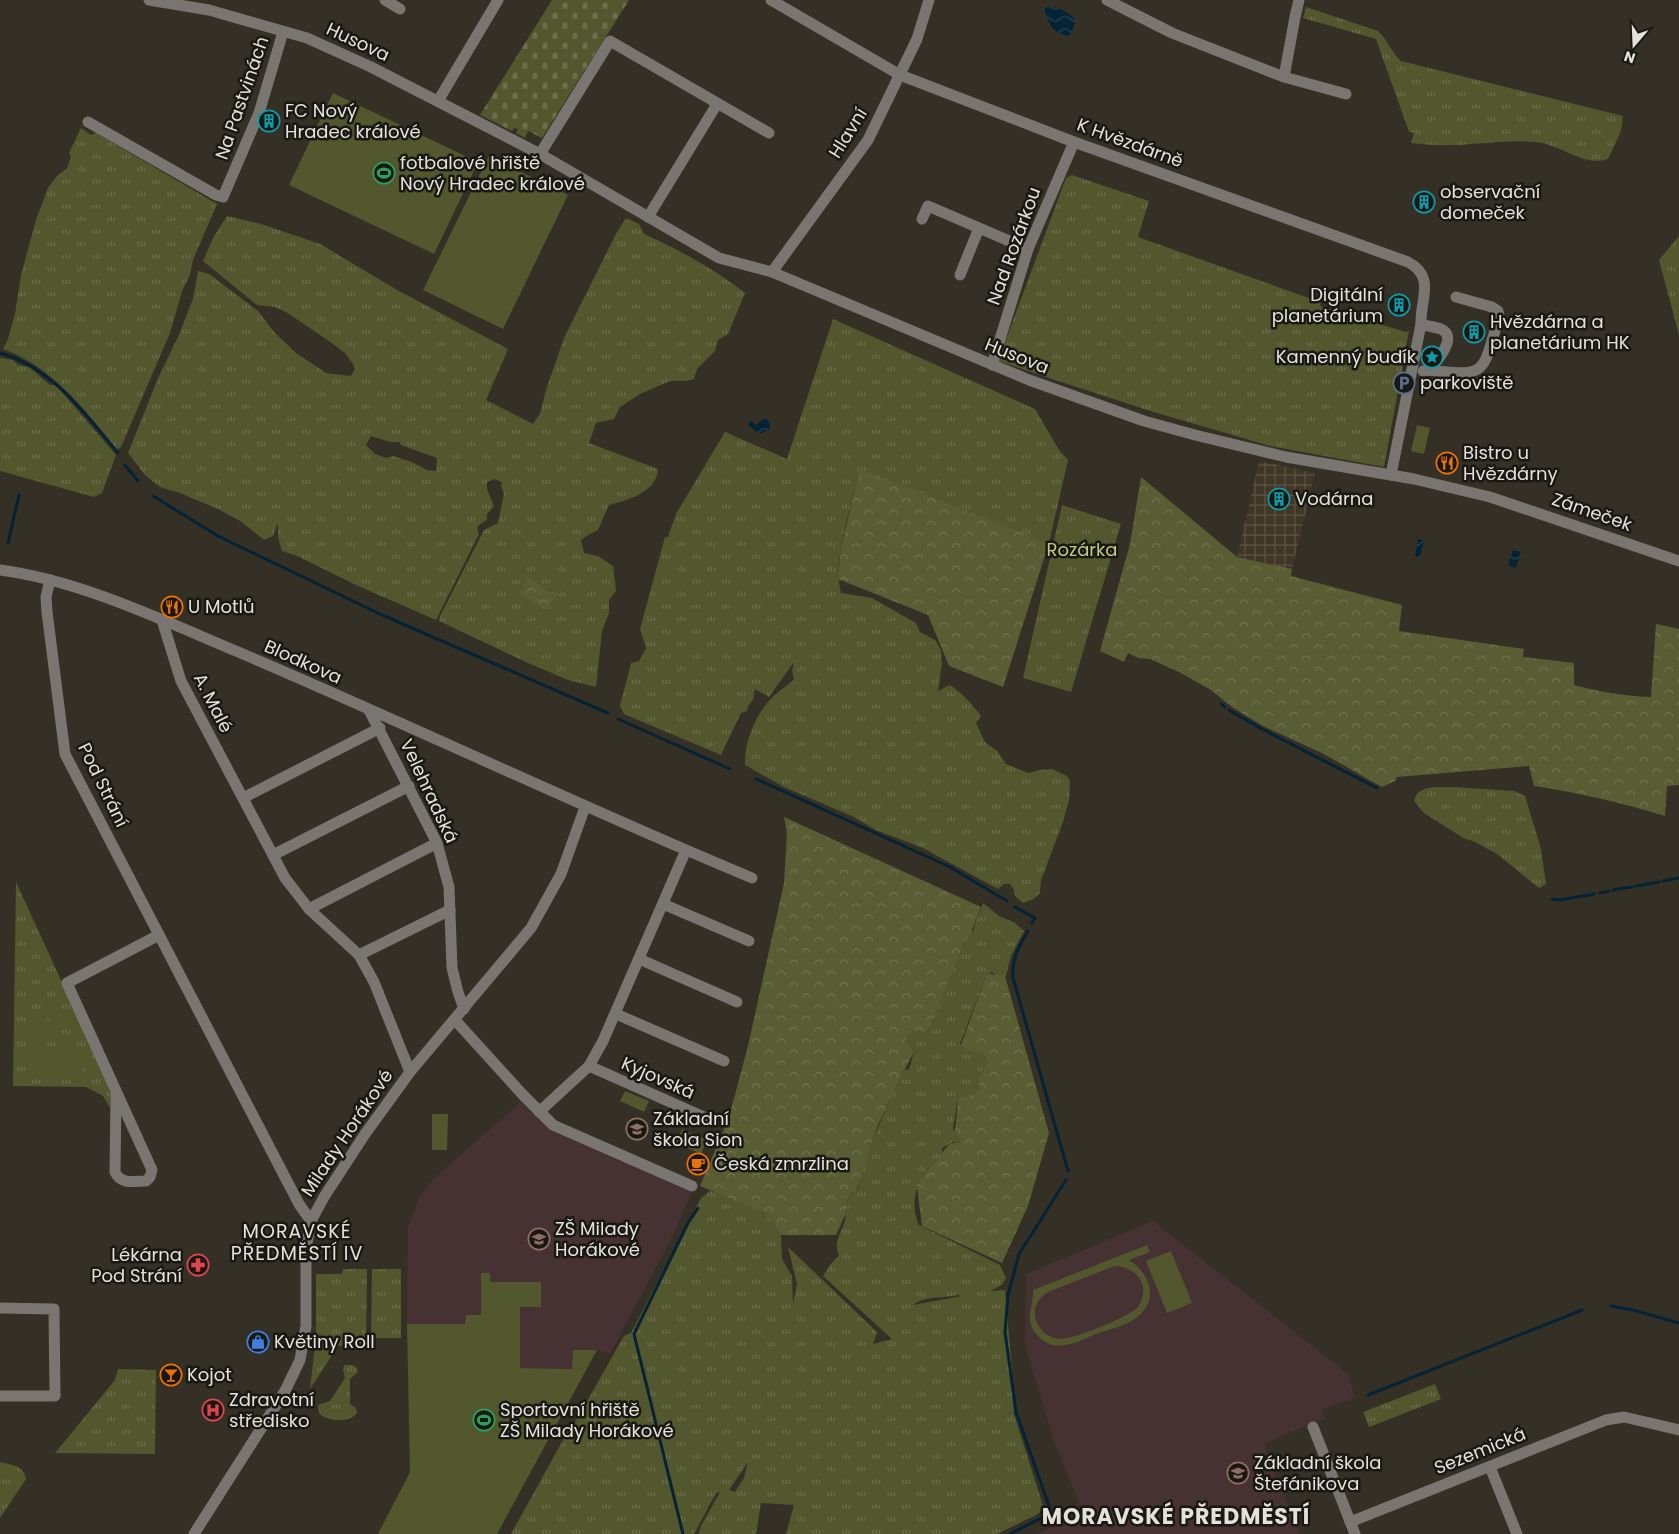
<svg xmlns="http://www.w3.org/2000/svg" width="1679" height="1534" font-family="Poppins,sans-serif">
  <style>
    .industrial { fill: url(#industrial-grid) }
    .education { fill: #463133 }
    .grass { fill: url(#grass-tufts); fill-rule: evenodd }
    .forest { fill: url(#forest-crowns) }
    .cemetery { fill: url(#cemetery-stones) }
    .garden { fill: #52572e; fill-rule: evenodd }
    .water { fill: url(#water-waves) }
    .lines { fill: none; stroke-linecap: round; stroke-linejoin: round }
    .stream { stroke: #042335; stroke-width: 3 }
    .minor { stroke: #797671; stroke-width: 11 }
    .labels { text-anchor: middle; stroke-width: 5; stroke-linejoin: round; paint-order: stroke }
    .street-label { font-size: 18px; fill: #e4e1da; stroke: #1a1813 }
    .poi-label { font-size: 18px; fill: #e4e1da; stroke: #1a1813; text-anchor: start }
    .park-label { font-size: 18px; fill: #c1c984; stroke: #1a1813 }
    .neighbourhood-label { font-size: 19px; letter-spacing: 1px; fill: #e4e1da; stroke: #1a1813 }
    .district-label { font-size: 22px; font-weight: bold; letter-spacing: 1px; fill: #e4e1da; stroke: #1a1813 }
  </style>
  <defs>
    <pattern id="industrial-grid" width="8" height="8" patternUnits="userSpaceOnUse" patternTransform="scale(1.25)"><rect width="8" height="8" fill="#403626"/><path d="M0 4h8M4 0v8" fill="none" stroke="#5b5345"/></pattern>
    <pattern id="grass-tufts" width="24" height="20" patternUnits="userSpaceOnUse" patternTransform="scale(1.25)"><rect width="24" height="20" fill="#52572e"/><path d="M3 7l-1-3M5 7V3M7 7l1-3M15 17l-1-3M17 17v-4M19 17l1-3" fill="none" stroke="#6b6f4c"/></pattern>
    <pattern id="forest-crowns" width="20" height="18" patternUnits="userSpaceOnUse" patternTransform="scale(1.25)"><rect width="20" height="18" fill="#585d34"/><path d="M2 6a3 3 0 1 1 6 0M12 15a3 3 0 1 1 6 0" fill="none" stroke="#707451"/></pattern>
    <pattern id="cemetery-stones" width="16" height="16" patternUnits="userSpaceOnUse" patternTransform="scale(1.25)"><rect width="16" height="16" fill="#52572e"/><path d="M2 7V4a2 2 0 0 1 4 0v3zM10 15v-3a2 2 0 0 1 4 0v3z" fill="#6b6f4c"/></pattern>
    <pattern id="water-waves" width="16" height="10" patternUnits="userSpaceOnUse" patternTransform="scale(1.25)"><rect width="16" height="10" fill="#042335"/><path d="M0 5q4-4 8 0t8 0" fill="none" stroke="#284352"/></pattern>
  </defs>
  <rect width="100%" height="100%" fill="#343025"/>
  <polygon class="industrial" points="1259,461 1315,473 1292,569 1237,557"/>
  <g class="education">
    <polygon points="521,1102 538,1118 555,1129 692,1192 673,1235 610,1354 597,1350 573,1369 520,1368 520,1307 541,1282 490,1282 481,1315 466,1315 466,1324 407,1324 408,1227 421,1195 433,1179"/>
    <polygon points="1153,1221 1348,1374 1355,1398 1321,1410 1326,1418 1265,1443 1266,1450 1300,1534 1035,1534 1084,1515 1054,1441 1025,1345 1026,1274"/>
  </g>
  <g class="grass">
    <path d="M1306 7 1378 31C1388 40 1391 52 1401 61L1623 116 1621 131 1608 159C1586 167 1563 147 1542 143 1511 138 1480 145 1449 145 1437 146 1423 144 1411 143L1414 133 1409 132 1376 39 1303 18Z"/>
    <path d="M81 128 91 135 96 133 217 204 193 260 190 275 182 291 170 333 121 447 116 450C86 410 51 366 3 349L8 339 15 314 21 275 36 220 48 188 57 176 67 168 71 157 69 153Z"/>
    <polygon points="1072,175 1149,201 1138,237 1320,302 1320,306 1406,332 1409,331 1384,467 1270,446 1147,410 998,361 1066,178"/>
    <path d="M227 216 261 224 320 244 399 291 508 349 486 400 533 424 540 414 546 390 564 338 617 232 626 218 639 224 644 234C681 251 713 268 745 293L728 334 718 340 715 351 697 369 694 379 686 381H670L640 394 620 407 614 419 596 423 589 443 658 469C657 492 628 500 609 505L598 530 588 535 581 540 584 553 598 556 613 566 616 591 609 600V613L602 631 596 687 568 680 528 663 439 621 440 616 484 530 498 523 504 494 501 486 502 482 494 479 487 482V489L494 506 487 514V520L480 524 477 528 479 534 436 620 356 585 297 556 282 551 278 537V523L273 536 264 540 242 522 218 509 180 493 160 487 145 475 128 453 159 376 178 337 193 299 198 271 209 274 258 311 274 332 296 353 326 373 351 376 355 369 353 364 345 353 329 341 286 312 275 307 257 305 203 261 214 236ZM371 436 390 442H399L401 445 437 458 436 471 427 470 412 462 393 456 386 458 375 454 366 445ZM540 586 558 594 551 604Z"/>
    <polygon points="1679,236 1679,335 1659,260"/>
    <path d="M833 319 1035 409 1059 450 1068 460 1049 543 860 470C852 504 832 559 841 593L872 598 916 623 920 632 935 640 941 650 942 664 938 691 950 685C963 694 972 704 981 716L976 723 985 742 997 751 1006 764 1028 773 1040 770 1052 769 1067 776 1070 781 1069 800 1063 822 1041 880 1040 893 1034 899 1023 903 1015 896 1014 890 1010 884H1004L998 889 923 848 876 830 854 817 784 787 745 765C744 741 757 710 776 694 782 688 788 686 794 679L792 671 794 662 769 697 755 689 753 700 748 706 747 711 741 713 721 755 624 714 620 706 631 663 639 661 646 648 640 629 665 537H668L676 514 725 432 787 459Z"/>
    <polygon points="0,358 13,360 18,365 29,367 50,385 56,385 116,455 102,493 94,497 0,471"/>
    <polygon points="1062,505 1121,524 1071,692 1023,678"/>
    <path d="M1435 787H1454L1514 791 1525 796 1541 849 1546 884 1539 888 1497 854 1473 841 1465 839 1424 813 1414 801C1417 789 1425 789 1435 787Z"/>
    <polygon points="16,882 111,1089 110,1108 103,1096 86,1087 13,1086"/>
    <path d="M983 903 999 916 1015 923 1024 931 1011 956 1006 976H996L992 972 986 976 960 1044 963 1048 984 1055 987 1063 978 1079 979 1088 974 1094 964 1099 960 1096 957 1104 953 1128 960 1139V1143L953 1142 942 1148V1156C920 1171 907 1200 919 1225L1000 1265 1006 1278 1002 1285 990 1291 1005 1290 1011 1358 1014 1414 1044 1509 1036 1515 997 1534H786L794 1505 761 1503 756 1534H699L701 1526 720 1492 716 1493 694 1534H511L568 1431 569 1433 624 1336 631 1333 701 1198 710 1191 731 1197 766 1213 781 1235 782 1259 792 1276 793 1304 797 1284 788 1247 877 1332 873 1344 892 1339 823 1276 830 1265 839 1255C833 1244 841 1232 845 1221 846 1219 845 1217 845 1214 845 1204 848 1195 857 1190 868 1148 885 1109 904 1070L909 1069 914 1052 906 1040 910 1028 932 1024 964 943 969 934 974 930C975 920 980 913 983 903ZM957 1295 962 1296 913 1305C926 1295 942 1299 957 1295ZM748 1462 744 1478 735 1492 729 1490Z"/>
    <polygon points="343,1269 367,1269 366,1346 338,1346 310,1389 316,1337 316,1274 342,1274"/>
    <polygon points="372,1269 401,1269 401,1338 371,1338"/>
    <path d="M344 1365H352L357 1368 358 1372 350 1379V1404L356 1408 357 1413C349 1423 327 1422 319 1413L318 1405 330 1401 345 1378 343 1370Z"/>
    <polygon points="118,1369 156,1370 155,1454 55,1453 115,1380"/>
    <polygon points="1435,1384 1441,1399 1369,1427 1363,1412"/>
    <path d="M0 1462C11 1465 24 1465 26 1479L0 1518Z"/>
  </g>
  <g class="forest">
    <polygon points="860,469 1049,543 1003,687 949,666 928,615 838,579 841,547"/>
    <path d="M1141 477 1237 557 1292 569 1291 576 1402 605 1399 631 1524 649 1523 657 1574 663V685C1600 692 1624 696 1651 697L1656 624 1679 629V785L1667 786 1665 816C1620 802 1580 793 1534 786L1529 766 1397 777 1395 781 1382 787 1322 753 1263 726 1232 707 1211 690 1179 672 1150 659 1138 658 1128 653 1124 662 1100 651 1130 544Z"/>
    <polygon points="528,577 548,590 559,594 551,604 551,610 538,605 520,594"/>
    <polygon points="784,817 981,907 971,933 964,943 932,1024 926,1033 910,1029 906,1040 914,1052 905,1069 904,1070 878,1125 856,1191 852,1193 847,1200 845,1215 836,1235 781,1235 766,1213 700,1186 729,1117 748,1046 784,883 787,833"/>
    <path d="M989 974 1005 976 1049 1133 1028 1206 1002 1263 922 1226 917 1187V1184C925 1174 931 1163 942 1156V1153C948 1145 950 1142 960 1143V1139L955 1132 958 1100 960 1096 964 1098 974 1094 979 1088 978 1079 987 1063 984 1055 963 1048 961 1045 986 976Z"/>
  </g>
  <polygon class="cemetery" points="552,0 629,0 542,138 528,131 525,138 516,133 518,129 514,128 512,131 480,115"/>
  <g class="garden">
    <polygon points="333,93 478,162 434,254 289,185"/>
    <polygon points="489,156 568,195 503,329 423,290"/>
    <polygon points="1417,425 1430,428 1424,454 1411,451"/>
    <polygon points="33,1009 45,1010 43,1038 31,1037"/>
    <polygon points="49,1009 62,1010 61,1039 48,1038"/>
    <rect x="27" y="1051" width="55" height="21"/>
    <polygon points="625,1091 649,1101 644,1112 620,1101"/>
    <polygon points="432,1114 448,1114 447,1150 432,1150"/>
    <polygon points="682,1129 707,1140 701,1154 676,1143"/>
    <path d="M1147 1245 1150 1252 1129 1260C1151 1274 1160 1301 1135 1319 1124 1326 1108 1330 1096 1334 1082 1340 1067 1348 1052 1345 1045 1343 1038 1337 1034 1331 1025 1317 1034 1305 1033 1290ZM1118 1266C1130 1268 1141 1275 1143 1287 1144 1294 1142 1302 1137 1308 1128 1317 1072 1340 1059 1339 1045 1338 1033 1324 1035 1310 1036 1302 1042 1296 1048 1292L1112 1267Z"/>
    <polygon points="1171,1251 1192,1303 1167,1313 1146,1261"/>
    <polygon points="481,1273 490,1273 490,1282 541,1282 541,1307 520,1307 520,1368 572,1369 573,1350 597,1350 497,1534 378,1534 410,1472 407,1324 465,1324 466,1315 481,1315"/>
  </g>
  <g class="water">
    <path d="M1050 6C1060 8 1070 13 1076 21L1071 34 1067 36C1051 31 1050 25 1044 9Z"/>
    <polygon points="764,419 767,419 770,424 770,429 761,433 759,433 749,426 748,424 751,420 756,425"/>
    <polygon points="1418,539 1424,540 1420,558 1415,556"/>
    <polygon points="1513,550 1521,552 1516,568 1508,565"/>
  </g>
  <g class="lines">
    <g class="stream">
      <path d="M0 353C51 367 86 414 118 453"/>
      <polyline points="125,465 138,481"/>
      <polyline points="153,496 218,536 382,615 608,713"/>
      <polyline points="8,543 19,495"/>
      <polyline points="1221,704 1225,707"/>
      <polyline points="1229,710 1260,728 1377,788"/>
      <polyline points="618,719 730,769"/>
      <polyline points="756,779 950,867 1007,901"/>
      <polyline points="1663,881 1679,878"/>
      <polyline points="1636,886 1659,882"/>
      <polyline points="1613,890 1632,887"/>
      <polyline points="1600,893 1609,891"/>
      <polyline points="1552,899 1560,900 1594,894"/>
      <polyline points="1015,907 1035,918 1032,923"/>
      <path d="M1028 931C1019 946 1011 960 1013 978L1068 1171"/>
      <polyline points="1611,1306 1633,1310 1679,1323"/>
      <polyline points="1368,1395 1582,1310"/>
      <polyline points="683,1534 634,1334 688,1223 698,1208"/>
      <polyline points="1010,1534 1043,1517 1048,1513 1050,1509 1016,1412 1005,1332 1008,1295 1019,1254 1066,1180"/>
    </g>
    <g class="minor">
      <polyline points="149,0 209,10 307,38 371,67 540,154 719,258 772,272 1029,380 1144,421 1195,435 1286,457 1414,479 1490,497 1679,561"/>
      <polyline points="385,0 400,9"/>
      <path d="M771 0 900 75 1074 142 1408 262C1436 277 1420 299 1421 324L1391 475"/>
      <polyline points="1107,0 1172,33 1284,77 1295,17 1299,0"/>
      <polyline points="1284,77 1346,94"/>
      <polyline points="438,101 498,0"/>
      <polyline points="88,122 216,195 223,197 259,113 283,32"/>
      <polyline points="540,154 610,41 769,133"/>
      <polyline points="648,217 717,104"/>
      <polyline points="922,219 928,206 1028,249"/>
      <polyline points="772,272 868,140 917,39 929,0"/>
      <polyline points="960,275 979,228"/>
      <path d="M1421 324C1427 326 1435 327 1441 329 1459 337 1436 362 1429 370L1423 371"/>
      <polyline points="992,365 1028,249 1074,142"/>
      <path d="M1429 370C1490 378 1482 371 1499 317L1498 311 1492 307 1456 297"/>
      <path d="M0 570C83 581 166 622 243 654 391 717 537 786 686 850L603 1041 589 1066 539 1112"/>
      <polyline points="50,580 46,597 47,612 65,754 299,1204 311,1221"/>
      <polyline points="162,620 181,681 285,878 309,909 359,955 374,982 410,1072"/>
      <polyline points="369,710 437,843 449,887 452,968 458,992 464,1009"/>
      <polyline points="243,798 380,728"/>
      <polyline points="686,850 752,878"/>
      <polyline points="273,855 409,786"/>
      <polyline points="663,904 749,941"/>
      <polyline points="309,909 437,843"/>
      <polyline points="359,955 450,910"/>
      <polyline points="639,959 737,1002"/>
      <polyline points="616,1014 724,1061"/>
      <polyline points="455,1020 523,1095 553,1125 692,1186"/>
      <polyline points="589,1066 713,1121"/>
      <path d="M116 1093 115 1172C121 1185 134 1181 146 1181L150 1177 152 1170 67 983 159 935"/>
      <polyline points="0,1308 54,1309 55,1396 0,1396"/>
      <polyline points="1313,1427 1355,1534"/>
      <polyline points="1490,1467 1517,1534"/>
      <polyline points="1350,1522 1606,1420 1624,1417 1679,1430"/>
      <polyline points="194,1534 285,1391 300,1360 306,1326 306,1249 311,1221 324,1197 365,1134 410,1072 531,928 561,874 585,807"/>
    </g>
  </g>
  <defs>
    <g id="building-ring" transform="scale(1.125)"><circle r="9.5" fill="#1a1813" stroke="#0f9aa8" stroke-width="1.5"/><path d="M-4-6H4V6H1V3H-1V6H-4ZM-2.5-4.3h1.7v1.8h-1.7ZM.8-4.3h1.7v1.8H.8ZM-2.5-1h1.7V.8h-1.7ZM.8-1h1.7V.8H.8Z" fill="#0f9aa8"/></g>
    <g id="stadium-ring" transform="scale(1.125)"><circle r="9.5" fill="#1a1813" stroke="#2e9e5b" stroke-width="1.5"/><path d="M0-5a6.5 5 0 1 0 0 10a6.5 5 0 1 0 0-10ZM-3.5-1.8h7v3.6h-7Z" fill="#2e9e5b"/></g>
    <g id="sight-ring" transform="scale(1.125)"><circle r="9.5" fill="#1a1813" stroke="#0f9aa8" stroke-width="1.5"/><path d="M0-6L1.8-2.2L6-1.7L2.9 1.2L3.7 5.4L0 3.3L-3.7 5.4L-2.9 1.2L-6-1.7L-1.8-2.2Z" fill="#0f9aa8"/></g>
    <g id="parking-ring" transform="scale(1.125)"><circle r="9.5" fill="#1a1813" stroke="#5c6f8a" stroke-width="1.5"/><path d="M-3.5-5.5H1a3.5 3.5 0 0 1 0 7H-1V5.5H-3.5ZM-1-3.4V-.6H.8a1.4 1.4 0 0 0 0-2.8Z" fill="#5c6f8a"/></g>
    <g id="restaurant-ring" transform="scale(1.125)"><circle r="9.5" fill="#1a1813" stroke="#e8710a" stroke-width="1.5"/><path d="M-5-6h1v4h1v-4h1v4h1v-4h1v5L-1.5 .5V6h-2V.5L-5-1ZM5-6V6H3V1.5H1.5Q1.5-4 5-6Z" fill="#e8710a"/></g>
    <g id="school-ring" transform="scale(1.125)"><circle r="9.5" fill="#1a1813" stroke="#8d6e63" stroke-width="1.5"/><path d="M0-5L7-2L0 1L-7-2ZM-4 1L0 2.5L4 1V4Q0 6-4 4Z" fill="#8d6e63"/></g>
    <g id="cafe-ring" transform="scale(1.125)"><circle r="9.5" fill="#1a1813" stroke="#e8710a" stroke-width="1.5"/><path d="M-5.5-4.5H6V0H3Q3 3.5 0 3.5H-2.5Q-5.5 3.5-5.5 0ZM3-3.2v2h1.7v-2ZM-6 4.5H4V6H-6Z" fill="#e8710a"/></g>
    <g id="pharmacy-ring" transform="scale(1.125)"><circle r="9.5" fill="#1a1813" stroke="#e0444e" stroke-width="1.5"/><path d="M-2-6h4v4h4v4h-4v4h-4v-4h-4v-4h4Z" fill="#e0444e"/></g>
    <g id="shop-ring" transform="scale(1.125)"><circle r="9.5" fill="#1a1813" stroke="#3f7fe0" stroke-width="1.5"/><path d="M-5-2.5h2.3a2.7 3.5 0 0 1 5.4 0H5L5.5 6h-11ZM-1.5-2.5h3a1.5 2.3 0 0 0-3 0Z" fill="#3f7fe0"/></g>
    <g id="bar-ring" transform="scale(1.125)"><circle r="9.5" fill="#1a1813" stroke="#e8710a" stroke-width="1.5"/><path d="M-6-5H6L.8 .8V4.5H3.5V6h-7V4.5H-.8V.8Z" fill="#e8710a"/></g>
    <g id="hospital-ring" transform="scale(1.125)"><circle r="9.5" fill="#1a1813" stroke="#e0444e" stroke-width="1.5"/><path d="M-5-5h3v3.5h4V-5h3V5h-3V1.5h-4V5h-3Z" fill="#e0444e"/></g>
  </defs>
  <g fill-rule="evenodd">
    <use href="#building-ring" x="269" y="121"/>
    <use href="#stadium-ring" x="384" y="173"/>
    <use href="#building-ring" x="1424" y="202"/>
    <use href="#building-ring" x="1399" y="305"/>
    <use href="#building-ring" x="1474" y="332"/>
    <use href="#sight-ring" x="1432" y="357"/>
    <use href="#parking-ring" x="1404" y="383"/>
    <use href="#restaurant-ring" x="1447" y="463"/>
    <use href="#building-ring" x="1279" y="499"/>
    <use href="#restaurant-ring" x="172" y="607"/>
    <use href="#school-ring" x="637" y="1129"/>
    <use href="#cafe-ring" x="698" y="1164"/>
    <use href="#school-ring" x="539" y="1239"/>
    <use href="#pharmacy-ring" x="198" y="1265"/>
    <use href="#shop-ring" x="258" y="1342"/>
    <use href="#bar-ring" x="171" y="1375"/>
    <use href="#hospital-ring" x="213" y="1410"/>
    <use href="#stadium-ring" x="484" y="1420"/>
    <use href="#school-ring" x="1238" y="1473"/>
  </g>
  <g class="labels">
    <g class="street-label">
      <text transform="translate(358 42) rotate(25)" y="6">Husova</text>
      <text transform="translate(242 98) rotate(-71)" y="6">Na Pastvinách</text>
      <text transform="translate(848 133) rotate(-58)" y="6">Hlavní</text>
      <text transform="translate(1130 143) rotate(20)" y="6">K Hvězdárně</text>
      <text transform="translate(1014 246) rotate(-70)" y="6">Nad Rozárkou</text>
      <text transform="translate(1017 356) rotate(22)" y="6">Husova</text>
      <text transform="translate(1592 512) rotate(19)" y="6">Zámeček</text>
      <text transform="translate(303 662) rotate(24)" y="6">Blodkova</text>
      <text transform="translate(213 703) rotate(63)" y="6">A. Malé</text>
      <text transform="translate(103 785) rotate(64)" y="6">Pod Strání</text>
      <text transform="translate(429 791) rotate(65)" y="6">Velehradská</text>
      <text transform="translate(658 1078) rotate(24)" y="6">Kyjovská</text>
      <text transform="translate(347 1133) rotate(-56)" y="6">Milady Horákové</text>
      <text transform="translate(1480 1451) rotate(-22)" y="6">Sezemická</text>
    </g>
    <g class="poi-label">
      <text x="285" y="117">FC Nový<tspan x="285" dy="21">Hradec králové</tspan></text>
      <text x="400" y="169">fotbalové hřiště<tspan x="400" dy="21">Nový Hradec králové</tspan></text>
      <text x="1440" y="198">observační<tspan x="1440" dy="21">domeček</tspan></text>
      <text x="1383" y="301" text-anchor="end">Digitální<tspan x="1383" dy="21">planetárium</tspan></text>
      <text x="1490" y="328">Hvězdárna a<tspan x="1490" dy="21">planetárium HK</tspan></text>
      <text x="1416" y="363" text-anchor="end">Kamenný budík</text>
      <text x="1420" y="389">parkoviště</text>
      <text x="1463" y="459">Bistro u<tspan x="1463" dy="21">Hvězdárny</tspan></text>
      <text x="1295" y="505">Vodárna</text>
      <text x="188" y="613">U Motlů</text>
      <text x="653" y="1125">Základní<tspan x="653" dy="21">škola Sion</tspan></text>
      <text x="714" y="1170">Česká zmrzlina</text>
      <text x="555" y="1235">ZŠ Milady<tspan x="555" dy="21">Horákové</tspan></text>
      <text x="182" y="1261" text-anchor="end">Lékárna<tspan x="182" dy="21">Pod Strání</tspan></text>
      <text x="274" y="1348">Květiny Roll</text>
      <text x="187" y="1381">Kojot</text>
      <text x="229" y="1406">Zdravotní<tspan x="229" dy="21">středisko</tspan></text>
      <text x="500" y="1416">Sportovní hřiště<tspan x="500" dy="21">ZŠ Milady Horákové</tspan></text>
      <text x="1254" y="1469">Základní škola<tspan x="1254" dy="21">Štefánikova</tspan></text>
    </g>
    <g class="park-label">
      <text x="1082" y="556">Rozárka</text>
    </g>
    <g class="neighbourhood-label">
      <text x="297" y="1238">MORAVSKÉ<tspan x="297" dy="22">PŘEDMĚSTÍ IV</tspan></text>
    </g>
    <g class="district-label">
      <text x="1176" y="1524">MORAVSKÉ PŘEDMĚSTÍ</text>
    </g>
  </g>
  <g transform="translate(1634 45) rotate(199)" stroke="#1a1813" stroke-width="4" paint-order="stroke">
  <path d="M0-4L9 19L0 12L-9 19Z" fill="#e4e1da"/>
  <text y="-8" font-size="14" font-weight="bold" text-anchor="middle" fill="#e4e1da">N</text>
  </g>
</svg>
